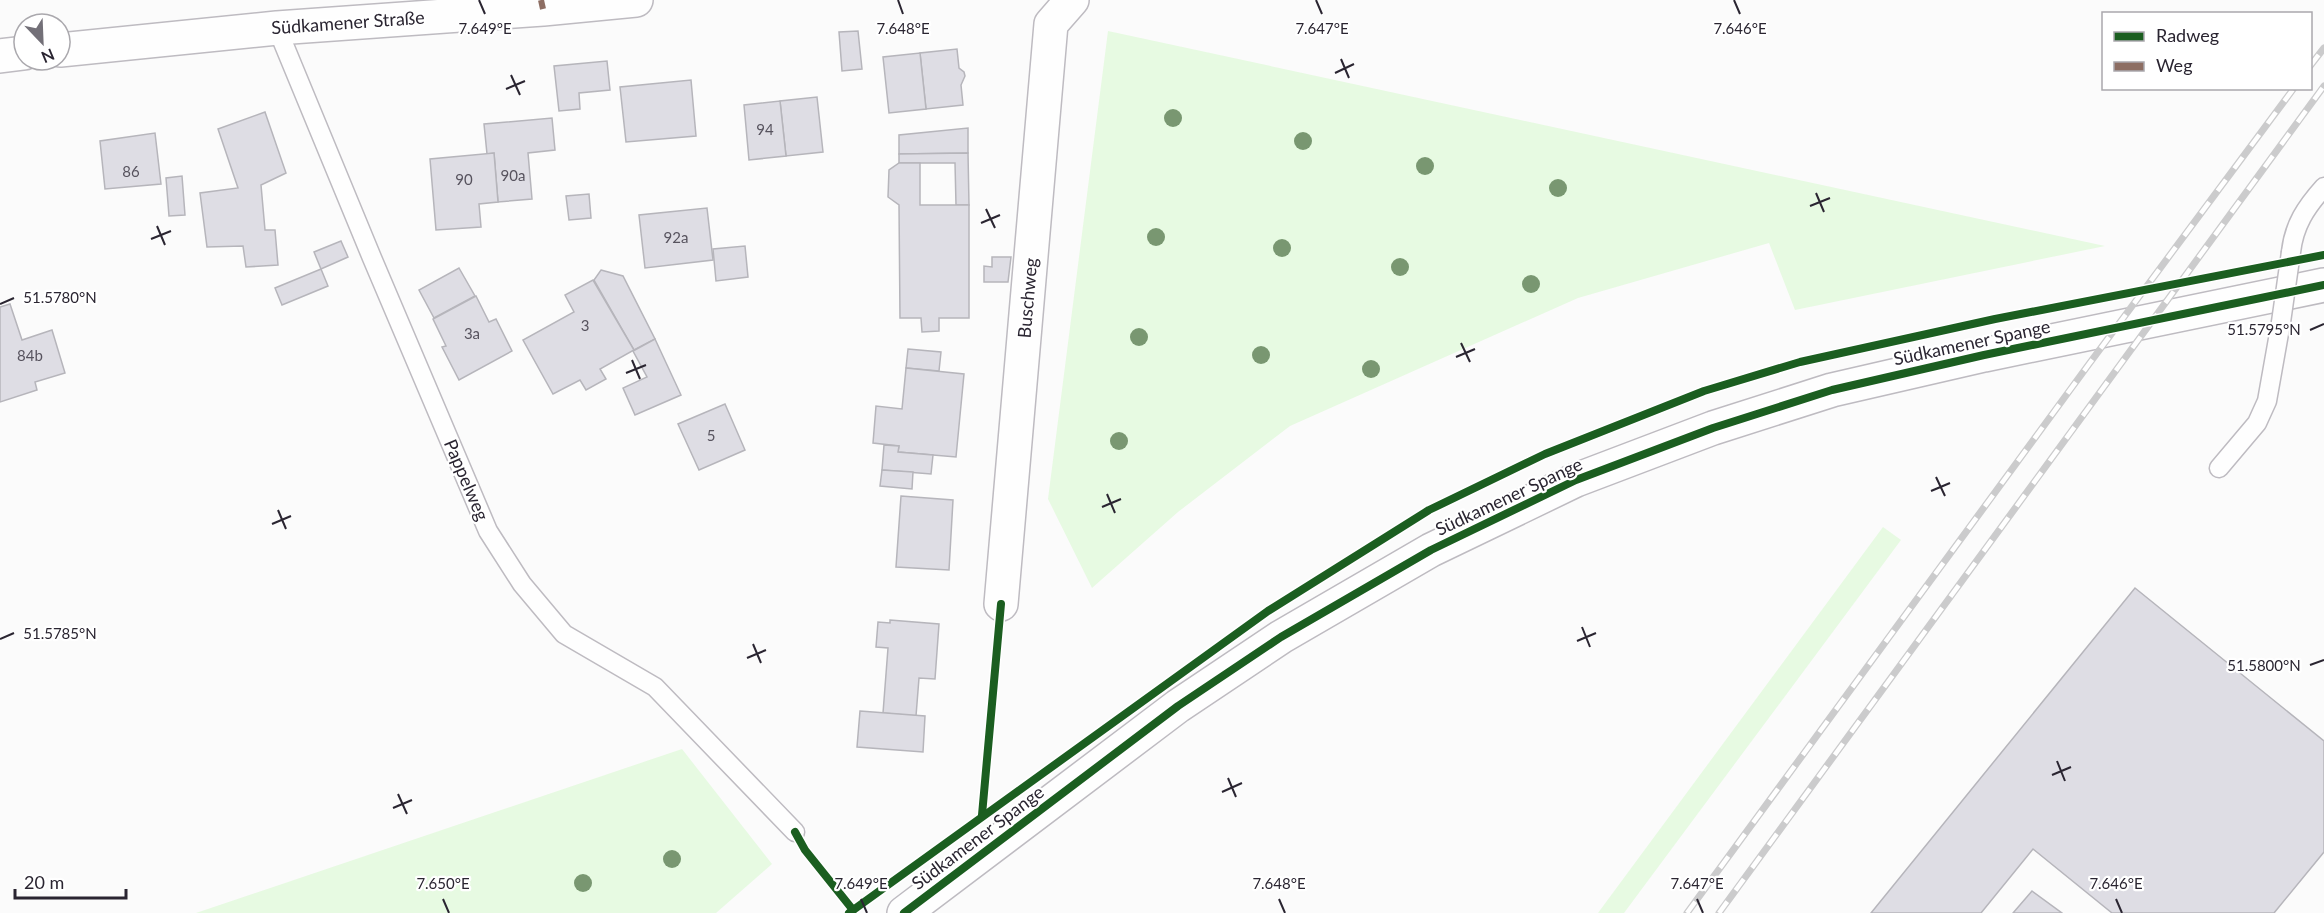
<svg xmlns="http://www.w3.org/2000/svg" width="2324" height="913" font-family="Lato,sans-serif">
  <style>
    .green { fill: #e7fae2 }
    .building { fill: #dedde4; stroke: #b6b5bb; stroke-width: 1.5 }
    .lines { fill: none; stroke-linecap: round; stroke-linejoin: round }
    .service-casing { stroke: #bebbc1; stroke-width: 21 }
    .minor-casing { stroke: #bebbc1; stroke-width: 36 }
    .tertiary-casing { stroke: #bebbc1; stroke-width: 36 }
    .service { stroke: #fefefe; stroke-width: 18 }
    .minor { stroke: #fefefe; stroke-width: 33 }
    .tertiary { stroke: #fefefe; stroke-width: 33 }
    .rail-casing { stroke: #cbcbcc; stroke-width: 7 }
    .rail { stroke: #fff; stroke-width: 4.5; stroke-dasharray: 14; stroke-linecap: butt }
    .service-bridge-casing { stroke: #bebbc1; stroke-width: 21; stroke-linecap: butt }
    .service-bridge { stroke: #fefefe; stroke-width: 18 }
    .quiet { stroke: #8d6e63; stroke-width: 6; stroke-dasharray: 12 6; stroke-linecap: butt }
    .cycleway-casing { stroke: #fff; stroke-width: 11 }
    .cycleway { stroke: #1b5e20; stroke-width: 8 }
    .tree { fill: #799771 }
    .ticks { fill: none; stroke: #2a2531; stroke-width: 2 }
    .labels { text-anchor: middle; stroke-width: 4.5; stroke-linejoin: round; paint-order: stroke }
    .number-label { font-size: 15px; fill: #57535e }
    .street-label { font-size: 18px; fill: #2a2531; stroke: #fff }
    .ticks-label { font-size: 15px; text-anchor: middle; fill: #2a2531; stroke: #fff; stroke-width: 4.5; stroke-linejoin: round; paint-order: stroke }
  </style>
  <rect width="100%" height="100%" fill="#fbfbfb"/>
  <g class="green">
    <polygon points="1108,31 2105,246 1795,310 1769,243 1578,298 1290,426 1178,512 1092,588 1048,499"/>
    <polygon points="1883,527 1901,540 1624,913 1598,913"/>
    <polygon points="682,749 772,864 716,913 196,913"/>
  </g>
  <g class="building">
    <polygon points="858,31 862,69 842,71 839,32"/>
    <polygon points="957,49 959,68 964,72 965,76 961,85 963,105 926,109 920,53"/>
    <polygon points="920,53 926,109 889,113 883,57"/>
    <polygon points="607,61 610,90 579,93 580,109 559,111 554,66"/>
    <polygon points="691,80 696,136 626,142 620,87"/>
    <polygon points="817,97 823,152 786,156 780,101"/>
    <polygon points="780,101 786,156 749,160 744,105"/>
    <polygon points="265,112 286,173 261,185 265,230 275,230 278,265 246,267 243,246 207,247 200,193 238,188 218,129"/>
    <polygon points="552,118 555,150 528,153 532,199 498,202 494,153 487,154 484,124"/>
    <polygon points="968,128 968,153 899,154 899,135"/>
    <polygon points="155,133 161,184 105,189 100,141"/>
    <polygon points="494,153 498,202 479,204 481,227 436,230 430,159"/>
    <polygon points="968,153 969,205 956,205 955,163 899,163 899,154"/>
    <polygon points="899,163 920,163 920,205 969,205 969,318 939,318 939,331 922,332 921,318 900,318 899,205 888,197 889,170"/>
    <polygon points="182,176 185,215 169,216 166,178"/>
    <polygon points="589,194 591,218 569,220 566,196"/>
    <polygon points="707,208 713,260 645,268 639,215"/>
    <polygon points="341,241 348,257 321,269 314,252"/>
    <polygon points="745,246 748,277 716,281 713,249"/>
    <polygon points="992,257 1011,257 1008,282 984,282 984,266 992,267"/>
    <polygon points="459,268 475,296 434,318 419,290"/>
    <polygon points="321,269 328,286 282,305 275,288"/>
    <polygon points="601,270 623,276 655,339 634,350 594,280"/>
    <polygon points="593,280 634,350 600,369 606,379 586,390 580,380 553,394 523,340 574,312 565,295"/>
    <polygon points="476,296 489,322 496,319 512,351 459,380 442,347 446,346 433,319"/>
    <polygon points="10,304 22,340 52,330 65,373 35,382 37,390 0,402 0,307"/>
    <polygon points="655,339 681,395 635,415 623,388 647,377 633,351"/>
    <polygon points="908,349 941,352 939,371 906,368"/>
    <polygon points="906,368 964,374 956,457 898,452 899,446 873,443 876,406 902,409"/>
    <polygon points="725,404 745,450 699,470 678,424"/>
    <polygon points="884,445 899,446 898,452 933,455 931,474 882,470"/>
    <polygon points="882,470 913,472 912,489 880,486"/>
    <polygon points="901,496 953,500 949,570 896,567"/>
    <polygon points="2135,588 2324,741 2324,852 2274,913 2112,913 2033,849 1981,913 1871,913"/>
    <polygon points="890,620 939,624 935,679 919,678 916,716 883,713 888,648 876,647 878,622 890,623"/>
    <polygon points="860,711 925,716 923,752 857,747"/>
    <polygon points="2032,891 2062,913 2013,913"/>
  </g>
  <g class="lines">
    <g class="service-casing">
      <g id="service">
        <polyline points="277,28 372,258 488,531 522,584 564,634 655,687 795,832"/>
        <path d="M2291 252C2294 225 2306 207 2324 187"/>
        <polyline points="2219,468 2257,423 2267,401 2281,322"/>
      </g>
    </g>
    <g class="minor-casing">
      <g id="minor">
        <polyline points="60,50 277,28 543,9 636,0"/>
        <polyline points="0,56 24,53"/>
        <polyline points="1001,604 1051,24 1072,0"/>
      </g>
    </g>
    <g class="tertiary-casing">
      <polyline id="tertiary" points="904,913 1178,706 1281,637 1431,550 1576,480 1713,428 1832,390 1984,355 2324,285"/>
    </g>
    <use href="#service" class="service"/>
    <use href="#minor" class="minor"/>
    <use href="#tertiary" class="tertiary"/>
    <g class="rail-casing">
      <g id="rail">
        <polyline points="2310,66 2324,48"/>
        <polyline points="1687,913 2089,364 2294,88"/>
        <polyline points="1719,913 2324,86"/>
      </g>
    </g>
    <use href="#rail" class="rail"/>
    <g class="service-bridge-casing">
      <polyline id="service-bridge" points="2281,322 2291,252"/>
    </g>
    <use href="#service-bridge" class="service-bridge"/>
    <polyline class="quiet" points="541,0 543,9"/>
    <g class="cycleway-casing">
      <g id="cycleway">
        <polyline points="982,815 1001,604"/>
        <polyline points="795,832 805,850 853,910"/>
        <polyline points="849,913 1268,611 1429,510 1545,454 1704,391 1800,362 1995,319 2324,255"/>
        <polyline points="904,913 1178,706 1281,637 1431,550 1576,480 1713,428 1832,390 1984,355 2324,285"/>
      </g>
    </g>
    <use href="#cycleway" class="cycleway"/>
  </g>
  <g class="tree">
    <circle cx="1173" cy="118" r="9"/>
    <circle cx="1303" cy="141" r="9"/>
    <circle cx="1425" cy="166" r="9"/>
    <circle cx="1558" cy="188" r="9"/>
    <circle cx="1156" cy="237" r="9"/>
    <circle cx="1282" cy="248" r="9"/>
    <circle cx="1400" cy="267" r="9"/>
    <circle cx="1531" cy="284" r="9"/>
    <circle cx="1139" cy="337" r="9"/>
    <circle cx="1261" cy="355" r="9"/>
    <circle cx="1371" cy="369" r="9"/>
    <circle cx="1119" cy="441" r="9"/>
    <circle cx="672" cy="859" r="9"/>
    <circle cx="583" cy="883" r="9"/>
  </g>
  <path class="ticks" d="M479 0 485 14M898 0 903 14M1316 0 1322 14M1734 0 1740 14M1341 59 1349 78M1335 73 1354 64M511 75 520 95M506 89 525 81M1816 193 1824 212M1810 206 1830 198M986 209 995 228M981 223 1000 215M157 226 165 245M151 239 171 231M0 304 14 298M2310 330 2324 324M1461 343 1470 362M1456 357 1475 349M632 360 640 379M626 373 646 365M1936 477 1945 496M1931 491 1950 483M1107 494 1115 513M1102 507 1121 499M278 510 286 529M272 524 291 516M1582 627 1590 647M0 639 14 633M1577 641 1596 633M753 644 761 663M747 658 766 650M2310 665 2324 660M2057 761 2065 781M2052 775 2071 767M1228 778 1236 797M1222 792 1242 783M398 794 407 814M393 808 412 800M443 899 449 913M861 899 867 913M1279 899 1285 913M1697 899 1703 913M2116 899 2122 913"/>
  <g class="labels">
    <g class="number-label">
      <text x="765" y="135">94</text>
      <text x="131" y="177">86</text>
      <text x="513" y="181">90a</text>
      <text x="464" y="185">90</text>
      <text x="676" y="243">92a</text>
      <text x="585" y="331">3</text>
      <text x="472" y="339">3a</text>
      <text x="30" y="361">84b</text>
      <text x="711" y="441">5</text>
    </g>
    <g class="street-label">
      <text transform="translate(348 23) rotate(-4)" y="6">Südkamener Straße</text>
      <text transform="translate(1028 298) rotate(-85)" y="6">Buschweg</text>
      <text transform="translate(1972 343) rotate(-12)" y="6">Südkamener Spange</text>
      <text transform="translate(466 480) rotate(67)" y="6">Pappelweg</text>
      <text transform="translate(1509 497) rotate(-25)" y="6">Südkamener Spange</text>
      <text transform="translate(978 838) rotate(-37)" y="6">Südkamener Spange</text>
    </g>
  </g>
  <g class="ticks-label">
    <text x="485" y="34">7.649°E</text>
    <text x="903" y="34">7.648°E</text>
    <text x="1322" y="34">7.647°E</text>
    <text x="1740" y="34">7.646°E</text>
    <text x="60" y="303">51.5780°N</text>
    <text x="2264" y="335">51.5795°N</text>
    <text x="60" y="639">51.5785°N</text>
    <text x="2264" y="671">51.5800°N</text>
    <text x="443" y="889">7.650°E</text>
    <text x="861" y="889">7.649°E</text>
    <text x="1279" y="889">7.648°E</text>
    <text x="1697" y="889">7.647°E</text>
    <text x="2116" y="889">7.646°E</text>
  </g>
  <rect x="2102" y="12" width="210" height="78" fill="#ffffff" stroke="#aaa8ad" stroke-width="1.5"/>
  <rect x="2114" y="32" width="30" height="9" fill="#1b5e20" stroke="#aaa8ad" stroke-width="1.5"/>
  <text x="2156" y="42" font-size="18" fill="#2a2531">Radweg</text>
  <rect x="2114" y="62" width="30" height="9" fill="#8d6e63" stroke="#aaa8ad" stroke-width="1.5"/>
  <text x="2156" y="72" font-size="18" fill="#2a2531">Weg</text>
  <g transform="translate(42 42) rotate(157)"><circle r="28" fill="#ffffff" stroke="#aaa8ad" stroke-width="1.5"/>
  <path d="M0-4.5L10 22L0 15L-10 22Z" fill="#737078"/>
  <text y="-9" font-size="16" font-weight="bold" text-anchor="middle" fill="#2a2531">N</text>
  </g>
  <path d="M15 889v9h111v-9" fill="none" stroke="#2a2531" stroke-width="3"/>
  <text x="24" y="889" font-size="18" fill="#2a2531" stroke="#ffffff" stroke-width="4.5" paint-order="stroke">20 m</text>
</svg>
